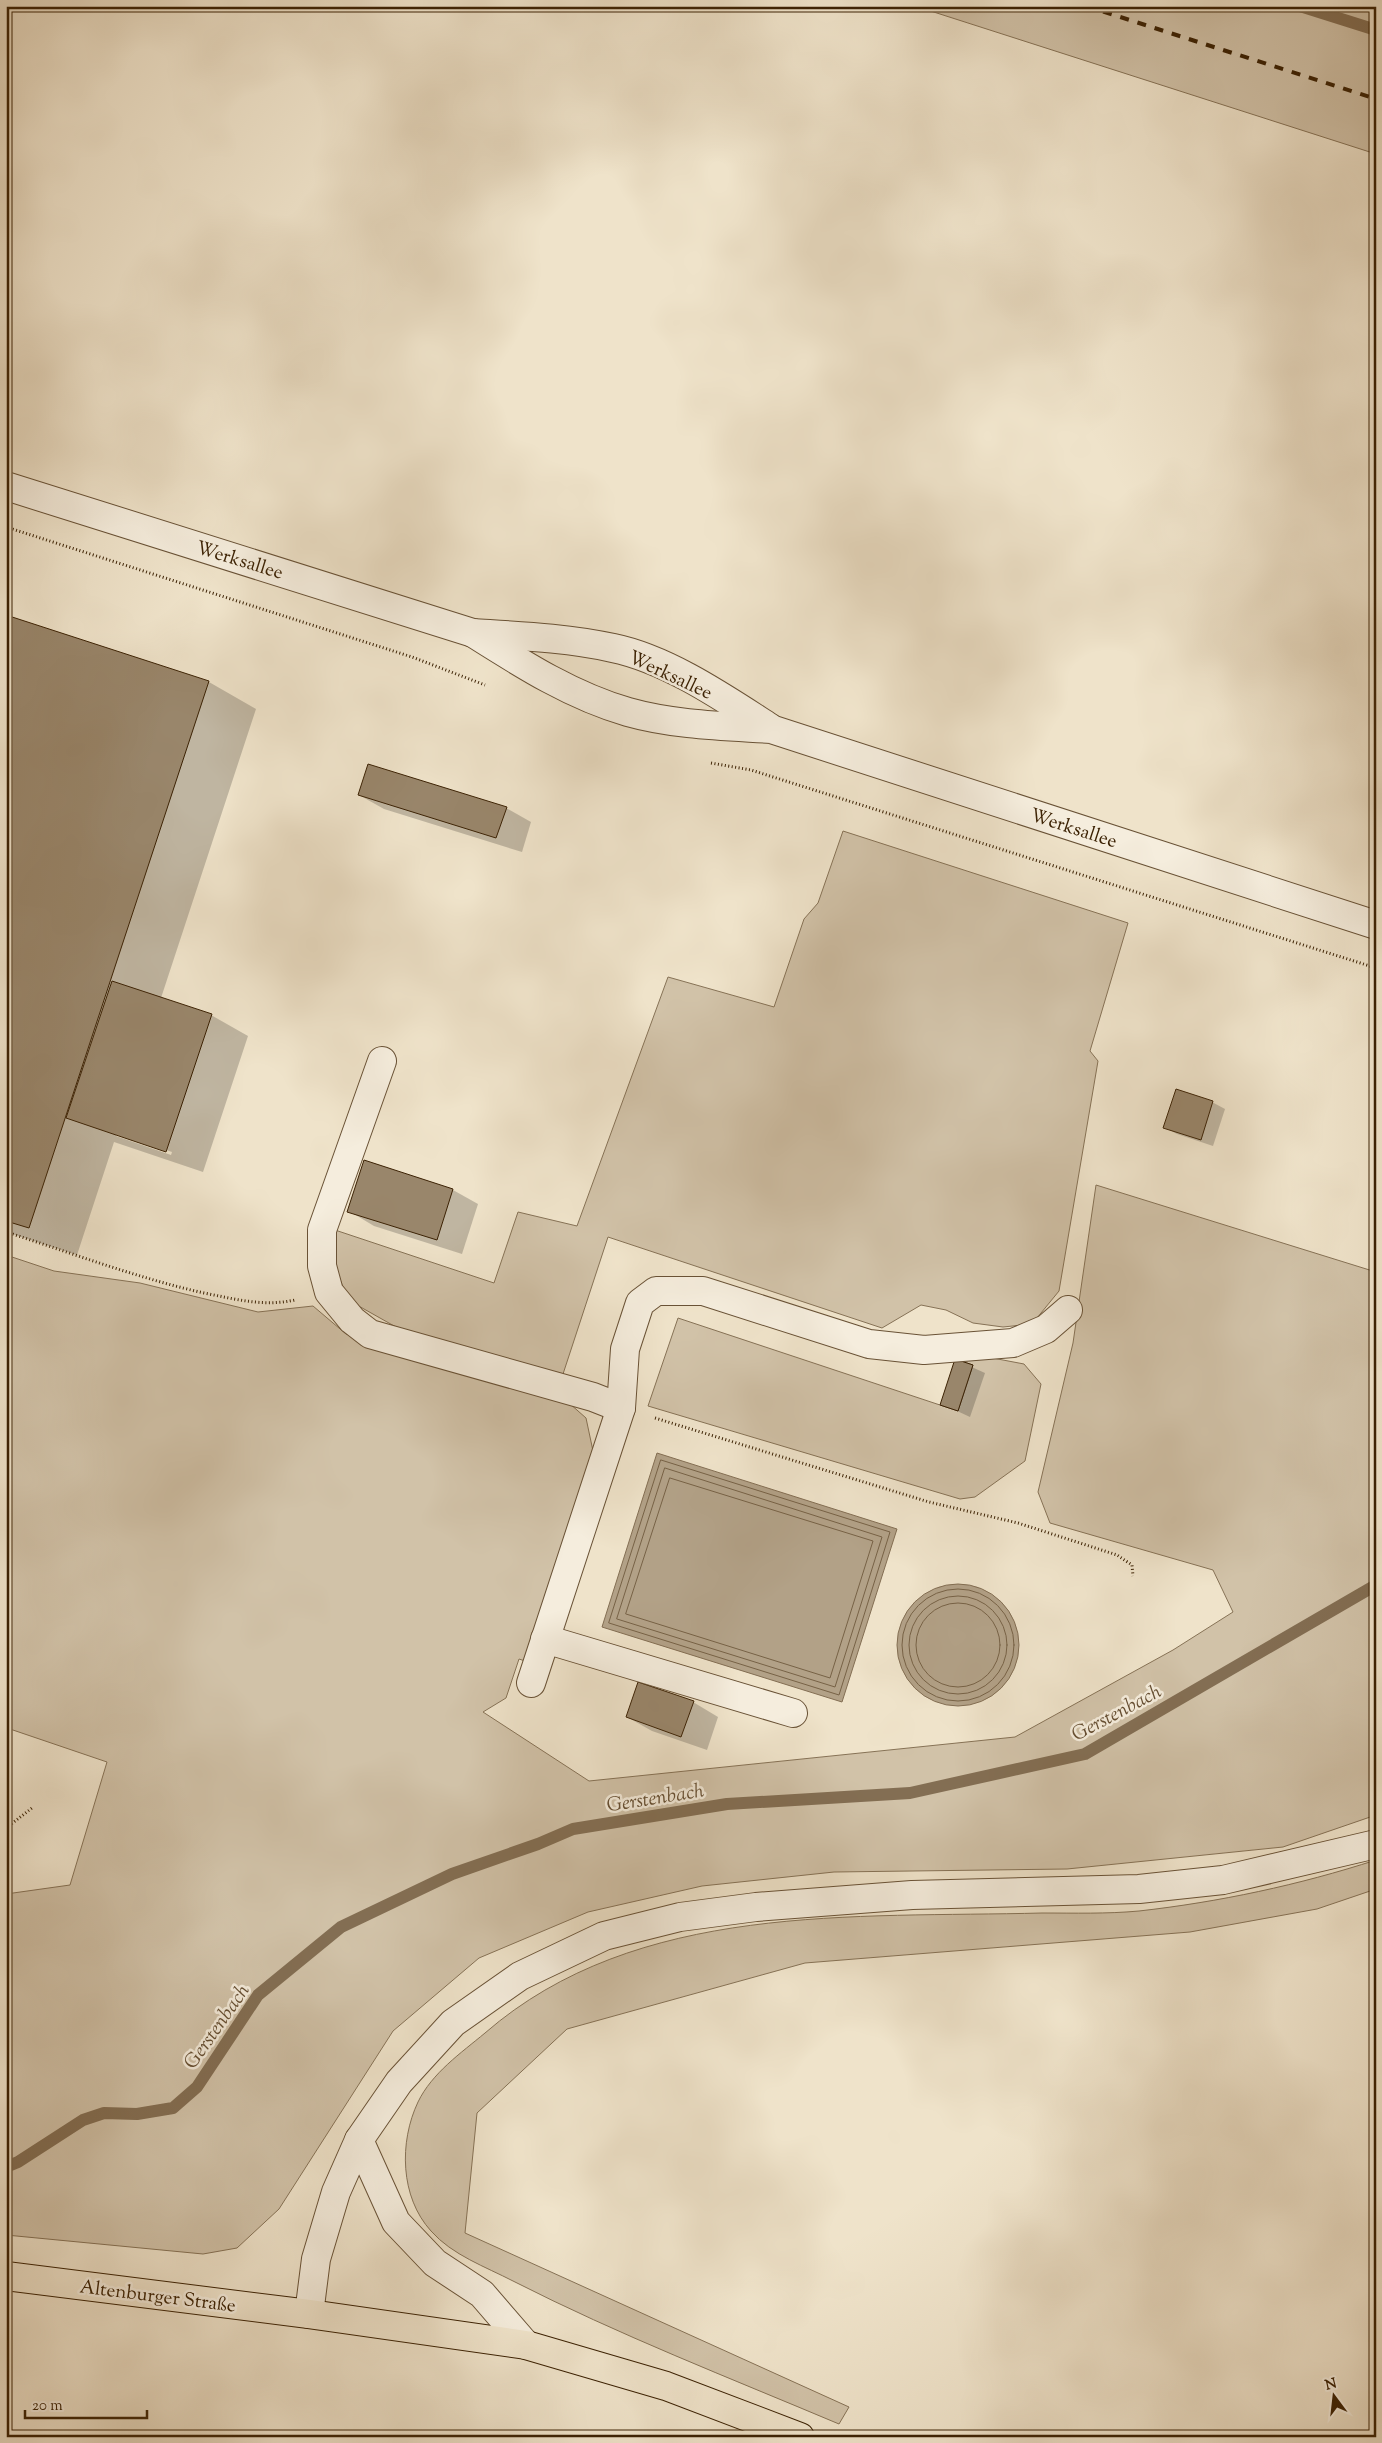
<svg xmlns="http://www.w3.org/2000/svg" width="1382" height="2443" font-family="'Sorts Mill Goudy',serif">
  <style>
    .green { fill: #d1c2a8; stroke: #867256 }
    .water { fill: #b2a187; stroke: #836e53 }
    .shadow { fill: #0003; fill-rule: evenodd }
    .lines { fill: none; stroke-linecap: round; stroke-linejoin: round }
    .shore { stroke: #776246; stroke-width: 1 }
    .stream { stroke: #836e53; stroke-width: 12 }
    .building { fill: #99866b; stroke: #3c2204 }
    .minor-casing { stroke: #695236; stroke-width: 30 }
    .major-casing { stroke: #3c2204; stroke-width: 30 }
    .path { stroke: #3c2204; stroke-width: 3; stroke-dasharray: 1 2.5; stroke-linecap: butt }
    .minor { stroke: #f5eddd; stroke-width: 28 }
    .major { stroke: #efe3ca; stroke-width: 28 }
    .rail { stroke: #3c2204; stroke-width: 4; stroke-dasharray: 9 9; stroke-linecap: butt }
    .labels { text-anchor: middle; stroke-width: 5; stroke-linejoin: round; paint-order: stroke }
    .street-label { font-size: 19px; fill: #3c2204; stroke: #f5eddd }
    .water-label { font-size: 20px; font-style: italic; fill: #654e32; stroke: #f5eddd }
  </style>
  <rect width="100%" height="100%" fill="#efe3ca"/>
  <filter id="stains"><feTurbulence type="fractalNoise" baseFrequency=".004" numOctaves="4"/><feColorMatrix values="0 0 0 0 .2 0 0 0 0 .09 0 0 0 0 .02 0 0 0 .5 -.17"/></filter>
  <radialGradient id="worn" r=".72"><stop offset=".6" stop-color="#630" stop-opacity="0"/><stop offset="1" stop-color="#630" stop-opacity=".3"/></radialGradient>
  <g class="green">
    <polygon points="915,6 1376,6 1376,154"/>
    <polygon points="843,831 1128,923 1090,1051 1098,1061 1059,1291 1032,1324 1003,1327 973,1323 946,1310 921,1305 882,1328 608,1237 563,1374 551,1373 490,1358 396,1327 348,1300 333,1261 332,1229 494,1283 518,1212 577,1226 668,977 774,1007 804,919 818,903"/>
    <polygon points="1096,1185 1376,1272 1376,1815 1283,1847 1067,1869 834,1872 702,1886 588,1912 479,1958 393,2031 279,2209 237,2248 203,2254 6,2235 6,1894 70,1885 107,1762 7,1728 6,1731 6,1255 54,1271 140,1283 258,1312 313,1306 346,1334 569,1403 586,1418 593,1451 528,1662 519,1659 506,1698 483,1712 589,1781 1015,1737 1173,1650 1233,1612 1213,1570 1050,1523 1038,1492 1073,1343"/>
    <polygon points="678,1318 958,1411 973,1365 955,1359 961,1352 1024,1364 1041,1384 1025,1461 975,1497 960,1499 648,1406"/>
    <path d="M1376 1860V1889L1317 1909 1190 1932 805 1963 567 2029 477 2113 465 2233 849 2407 839 2424C730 2378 619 2335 513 2281 486 2267 452 2255 431 2231 400 2197 399 2142 418 2102 432 2073 461 2053 485 2033 637 1901 855 1918 1042 1913 1074 1913 1107 1914 1139 1911 1219 1902 1299 1885 1376 1860Z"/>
  </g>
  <g class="water">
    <polygon points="657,1453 897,1529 842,1702 602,1627"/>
    <circle cx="958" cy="1645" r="61"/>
  </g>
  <g class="shadow">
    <path d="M6 616 209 682 256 709 161 998 211 1015 248 1036 203 1172 114 1142 77 1255 6 1232ZM116 1134 172 1152 171 1155 116 1136Z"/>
    <polygon points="359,795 506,808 531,822 522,852 384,809"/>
    <polygon points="1212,1102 1225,1109 1213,1146 1177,1134 1164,1127"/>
    <polygon points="453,1190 478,1204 462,1254 374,1226 349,1211"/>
    <polygon points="956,1360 985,1373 970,1417 942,1404"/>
    <polygon points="693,1702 718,1717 707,1750 652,1731 627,1717"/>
  </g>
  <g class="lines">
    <g class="shore">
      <polygon points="661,1460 890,1532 839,1695 609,1623"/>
      <polygon points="665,1468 882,1537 835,1687 617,1619"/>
      <polygon points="670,1478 873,1541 830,1678 626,1614"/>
      <circle cx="958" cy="1645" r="56"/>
      <circle cx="958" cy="1645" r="49"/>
      <circle cx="958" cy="1645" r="42"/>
    </g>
    <g class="stream">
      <polyline points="1300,6 1376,30"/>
      <polyline points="6,2167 18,2162 83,2120 104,2113 137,2114 173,2108 197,2087 258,1995 341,1927 452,1874 538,1844 573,1829 727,1804 910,1793 1085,1754 1376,1585"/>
    </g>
  </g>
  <g class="building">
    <polygon points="6,615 209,681 29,1228 6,1221"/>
    <polygon points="368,764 507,807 496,838 358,795"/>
    <polygon points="112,981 212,1014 166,1152 66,1118"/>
    <polygon points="1176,1089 1213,1101 1201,1140 1163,1128"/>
    <polygon points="364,1160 453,1189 437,1240 347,1212"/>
    <polygon points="955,1359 973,1365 958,1411 940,1405"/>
    <polygon points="638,1682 694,1701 681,1737 626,1717"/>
  </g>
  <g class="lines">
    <g class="minor-casing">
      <g id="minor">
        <path d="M6 486 473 633C520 636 568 638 613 648 667 659 724 698 769 727"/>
        <path d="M473 633C522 664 572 696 628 712 674 725 724 726 771 729L1376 925"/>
        <polyline points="382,1061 322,1230 322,1266 329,1292 352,1320 370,1334 593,1397 621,1408"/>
        <polyline points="545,1639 793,1713"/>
        <polyline points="531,1683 621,1408 625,1349 640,1303 656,1291 703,1291 869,1344 924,1350 1013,1343 1046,1329 1068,1310"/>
        <polyline points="359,2140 396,2222 435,2263 482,2294 526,2345"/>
        <polyline points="309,2314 316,2259 336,2192 359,2140 399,2082 453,2023 520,1976 604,1936 680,1917 756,1907 912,1895 1139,1889 1223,1880 1376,1844"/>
      </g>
    </g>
    <g class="major-casing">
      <polyline id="major" points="6,2276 309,2314 526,2345 666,2386 800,2437"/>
    </g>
    <g class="path">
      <polyline points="6,527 412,657 485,685"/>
      <polyline points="711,763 751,770 1376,968"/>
      <path d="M6 1232C72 1253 137 1278 204 1293 235 1299 263 1307 295 1300"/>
      <polyline points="655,1418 929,1502 1018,1523 1117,1555 1132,1565 1133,1576"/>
      <polyline points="6,1828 32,1808"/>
    </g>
    <use href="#minor" class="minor"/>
    <use href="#major" class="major"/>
    <polyline class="rail" points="1086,6 1376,99"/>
  </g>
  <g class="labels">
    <g class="street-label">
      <text transform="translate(240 559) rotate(17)" y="7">Werksallee</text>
      <text transform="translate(671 674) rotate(25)" y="7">Werksallee</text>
      <text transform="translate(1074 827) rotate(18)" y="7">Werksallee</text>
      <text transform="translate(158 2295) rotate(7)" y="7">Altenburger Straße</text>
    </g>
    <g class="water-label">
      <text transform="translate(1116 1712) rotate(-28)" y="7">Gerstenbach</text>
      <text transform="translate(655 1797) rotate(-9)" y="7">Gerstenbach</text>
      <text transform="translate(216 2026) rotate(-55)" y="7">Gerstenbach</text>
    </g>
  </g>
  <rect width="1382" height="2443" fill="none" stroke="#efe3ca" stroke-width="25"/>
  <rect x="8" y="8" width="1367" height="2428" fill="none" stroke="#3c2204" stroke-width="2.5"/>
  <rect x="12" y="12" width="1357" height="2418" fill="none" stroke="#3c2204"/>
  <g transform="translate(1334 2396) rotate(345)" stroke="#f5eddd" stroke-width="4" paint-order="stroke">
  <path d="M0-4L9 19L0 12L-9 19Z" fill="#3c2204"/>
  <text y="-8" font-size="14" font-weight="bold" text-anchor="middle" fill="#3c2204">N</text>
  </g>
  <path d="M25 2410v8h122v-8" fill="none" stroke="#3c2204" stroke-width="2.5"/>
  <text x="32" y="2410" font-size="15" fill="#3c2204" stroke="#f5eddd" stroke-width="4" paint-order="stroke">20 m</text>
  <rect width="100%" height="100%" filter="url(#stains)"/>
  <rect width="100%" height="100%" fill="url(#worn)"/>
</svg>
